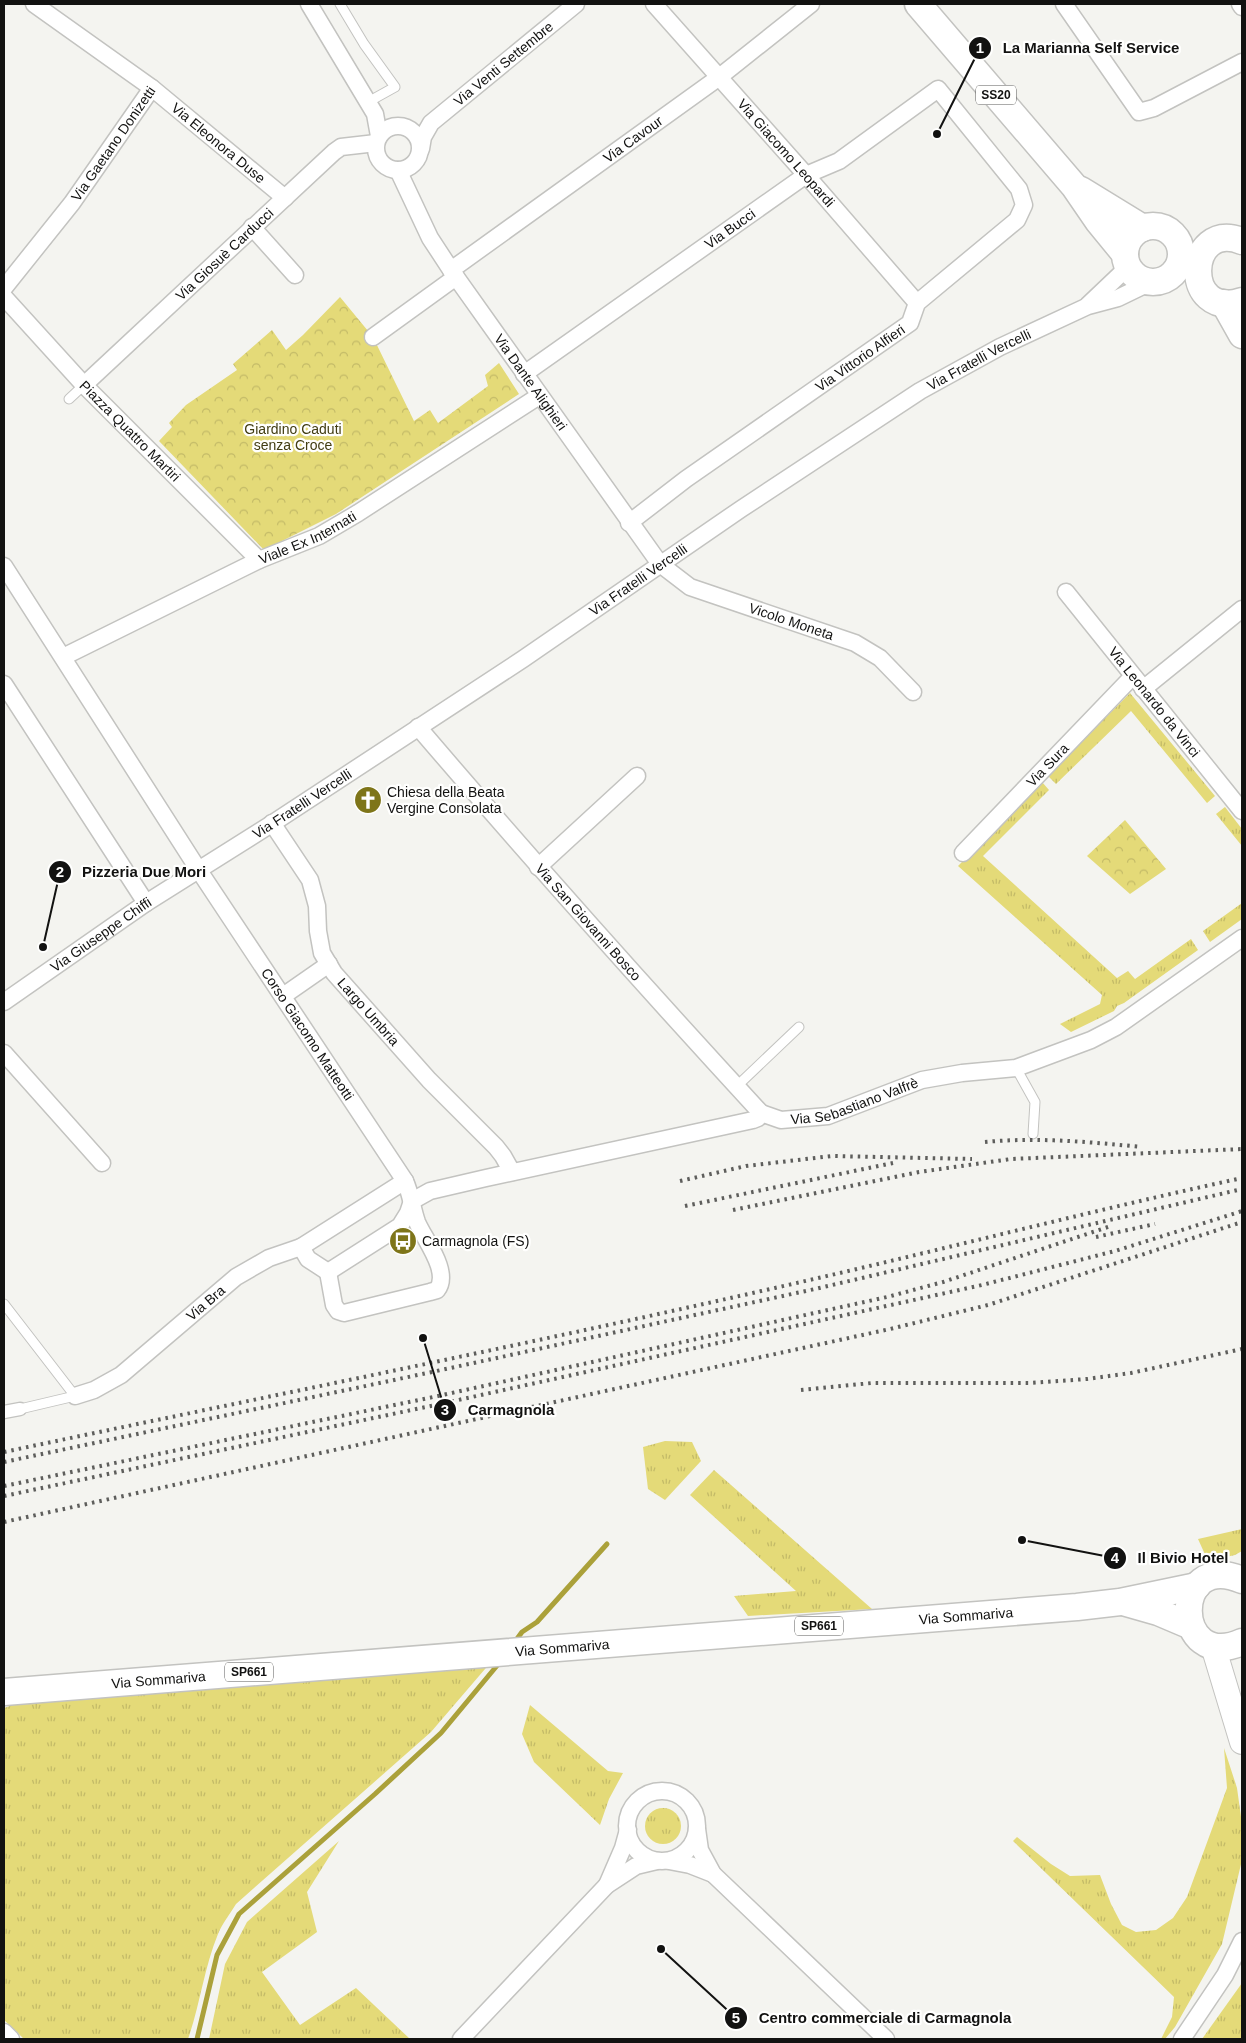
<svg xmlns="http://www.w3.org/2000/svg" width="1246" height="2043" font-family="Helvetica,sans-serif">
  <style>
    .grass { fill: url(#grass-tufts) }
    .forest { fill: url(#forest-crowns) }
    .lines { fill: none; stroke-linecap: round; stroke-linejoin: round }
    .stream { stroke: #aba13a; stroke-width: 5 }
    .service-casing { stroke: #c3c3c0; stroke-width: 11 }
    .pedestrian-casing { stroke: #c3c3c0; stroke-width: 15 }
    .minor-casing { stroke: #c3c3c0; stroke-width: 19 }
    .secondary-casing { stroke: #c3c3c0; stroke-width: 26 }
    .primary-casing { stroke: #c3c3c0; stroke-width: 29 }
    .service { stroke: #fff; stroke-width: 9 }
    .pedestrian { stroke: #fff; stroke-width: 12 }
    .minor { stroke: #fff; stroke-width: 16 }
    .secondary { stroke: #fff; stroke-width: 24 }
    .primary { stroke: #fff; stroke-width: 26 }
    .rail { stroke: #5e5e5c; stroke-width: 4; stroke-dasharray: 2.5 5; stroke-linecap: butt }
    .labels { text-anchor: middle; stroke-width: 4.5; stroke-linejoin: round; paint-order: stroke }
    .shield { fill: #fffffe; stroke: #595958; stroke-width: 1 }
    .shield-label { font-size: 12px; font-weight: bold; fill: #121211 }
    .street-label { font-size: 14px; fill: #121211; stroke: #fffffe }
    .park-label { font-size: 14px; fill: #423d13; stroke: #fffffe }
    .poi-label { font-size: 14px; fill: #121211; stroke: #fffffe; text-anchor: start }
    .leader { fill: none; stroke: #121211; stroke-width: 2 }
    .callout-dot { fill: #121211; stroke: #fffffe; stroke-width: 2 }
    .mark-label { font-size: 15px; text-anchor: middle; font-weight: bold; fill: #fff }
    .callout-label { font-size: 15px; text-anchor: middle; font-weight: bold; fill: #121211; stroke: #fffffe; stroke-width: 4.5; stroke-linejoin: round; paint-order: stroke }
  </style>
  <defs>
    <pattern id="grass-tufts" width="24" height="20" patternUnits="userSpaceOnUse" patternTransform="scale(1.25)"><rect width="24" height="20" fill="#e4da78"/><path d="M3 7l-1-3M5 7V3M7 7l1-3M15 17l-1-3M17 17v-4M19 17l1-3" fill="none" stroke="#c3ba67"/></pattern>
    <pattern id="forest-crowns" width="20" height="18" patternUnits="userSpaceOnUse" patternTransform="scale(1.25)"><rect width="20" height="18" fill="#e4da78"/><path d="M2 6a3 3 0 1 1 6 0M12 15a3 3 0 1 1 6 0" fill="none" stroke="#c3ba67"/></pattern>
  </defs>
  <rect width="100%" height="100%" fill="#f4f4f0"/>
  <g class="grass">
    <polygon points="1130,693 1215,796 1207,803 1131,711 1056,784 1048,776"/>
    <polygon points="1042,782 1049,790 983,856 1117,978 1128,971 1135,979 1191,939 1198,950 1124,1003 1117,1006 1114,1011 1071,1032 1060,1024 1100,1004 1102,995 958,866"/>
    <polygon points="1225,807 1242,829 1242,846 1216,814"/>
    <polygon points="1242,903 1242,919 1210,942 1203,931"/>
    <polygon points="665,1441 692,1442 701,1461 665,1500 648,1489 643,1447"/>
    <polygon points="714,1470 872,1609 748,1616 734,1596 796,1591 690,1495"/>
    <polygon points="1242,1529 1242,1551 1235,1555 1208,1561 1198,1539"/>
    <path d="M491 1662 431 1732 236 1904C230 1914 222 1924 218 1934 204 1968 200 2005 188 2039H24L4 2020V1708L41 1695Z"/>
    <polygon points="530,1705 608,1771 623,1773 609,1799 600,1825 534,1762 522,1734"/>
    <polygon points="1224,1748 1237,1788 1242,1824 1242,1860 1222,1944 1175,2027 1165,2039 1161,2039 1172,2017 1174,1997 1013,1841 1017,1837 1051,1864 1070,1876 1100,1875 1111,1904 1122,1925 1136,1932 1156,1930 1173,1918 1187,1897 1227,1788"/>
    <circle cx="663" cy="1826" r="18"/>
    <polygon points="339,1841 307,1892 317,1932 262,1972 300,2025 356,1988 410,2039 209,2039 225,1964 247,1922"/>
    <polygon points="1242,1983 1242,2039 1202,2039"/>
  </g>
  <g class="forest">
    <polygon points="340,297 373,337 414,421 430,410 438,423 488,386 485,375 499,363 519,394 336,514 264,550 159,441 172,427 169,423 186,405 237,370 233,364 272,330 286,350 303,335"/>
    <polygon points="1125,820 1166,869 1130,894 1087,856"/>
  </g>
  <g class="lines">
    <g class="stream">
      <polyline points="514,1643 522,1632 537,1622 607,1544"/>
      <polyline points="197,2039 217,1955 239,1914 375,1794 441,1733 500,1662"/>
    </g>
    <g class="service-casing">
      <g id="service">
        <polyline points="340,4 364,44 395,87 368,102"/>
        <polyline points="69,399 84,385"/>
        <polyline points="1016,1068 1035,1102 1033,1134"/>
        <polyline points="737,1086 799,1027"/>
        <polyline points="4,1304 75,1396 20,1409"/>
      </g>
    </g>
    <g class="pedestrian-casing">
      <polyline id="pedestrian" points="4,1412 20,1409"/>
    </g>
    <g class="minor-casing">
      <g id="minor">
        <path id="s1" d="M34 4 152 88 285 198"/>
        <polyline points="309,4 375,114 379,136"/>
        <path id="s2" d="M654 4 806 175 917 303"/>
        <polyline points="1064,4 1139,112 1154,108 1242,62"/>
        <polyline points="1240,4 1242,7"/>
        <circle cx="398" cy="148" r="22"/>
        <path id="s3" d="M421 149 423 137 431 123 576 4"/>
        <path id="s4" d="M398 170 430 238 451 270 660 564 690 587 855 643 880 658 913 692"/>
        <polyline points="252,227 295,275"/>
        <path id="s5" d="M451 270 718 78 811 4"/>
        <path id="s6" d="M4 288 72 203 152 88"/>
        <path id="s7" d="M4 297 84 385 259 560"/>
        <polyline points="1088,305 1128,267"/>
        <polyline points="373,337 456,277"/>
        <path id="s8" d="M524 374 806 175 839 161 938 89 1019 189 1024 205 1017 220 917 303 910 323 686 479 629 523"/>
        <path id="s9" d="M84 385 334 152 341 147 376 143"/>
        <path id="s10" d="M4 566 198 869 405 1181C411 1194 412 1208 417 1222 424 1239 451 1272 437 1290L430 1292 344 1313 338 1311 334 1305 328 1272"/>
        <path id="s11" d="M1066 592 1242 811"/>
        <path id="s12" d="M63 657 259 560 319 536 358 513 539 396"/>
        <polyline points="4,684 146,903"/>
        <polyline points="1143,689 1242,609"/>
        <path id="s13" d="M418 727C530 858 644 986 761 1113"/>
        <path id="s14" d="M272 823 310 880 317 906 318 931 322 953 334 973 429 1080 496 1147 503 1156 512 1172"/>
        <path id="s15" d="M963 853 1133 676"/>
        <polyline points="538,867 637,776"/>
        <polyline points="283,996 329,964"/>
        <path id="s16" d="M4 1002 146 903 273 823 523 659 741 509 920 391 1000 347 1088 306 1118 298 1151 282"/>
        <polyline points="4,1053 102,1163"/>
        <path id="s17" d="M412 1201 430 1191 486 1178 753 1120 758 1118 761 1113 781 1120 828 1116 922 1080 962 1073 1016 1068 1032 1062 1091 1040 1116 1027 1242 938"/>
        <polyline points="301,1247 308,1259 328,1272"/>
        <polyline points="328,1272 400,1226 408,1213 412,1201"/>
        <path id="s18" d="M75 1396 94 1390 121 1375 236 1277 269 1258 301 1247 405 1181"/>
        <circle cx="662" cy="1826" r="35"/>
        <polyline points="697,1829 700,1850 713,1874 886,2039"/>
        <polyline points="669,1861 690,1865 713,1874"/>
        <polyline points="607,1885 623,1848 628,1830"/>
        <polyline points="4,2032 11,2039"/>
        <polyline points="461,2039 607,1885 636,1866 657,1861"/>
        <polyline points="1182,2039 1225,1975 1242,1941"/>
      </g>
    </g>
    <g class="secondary-casing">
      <polyline id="secondary" points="1213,1646 1242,1742"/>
    </g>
    <g class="primary-casing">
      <g id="primary">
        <polyline points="918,4 1074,186 1098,221 1125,254"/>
        <polyline points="1081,190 1143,228"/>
        <circle cx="1153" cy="254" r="28"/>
        <path d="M1242 241C1185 219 1182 321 1242 301"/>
        <polyline points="1224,303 1242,335"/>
        <path d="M1242 1580C1170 1549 1172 1673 1242 1642"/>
        <polyline points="1123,1602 1158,1612 1191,1626"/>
        <path id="s19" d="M4 1692 1077 1607 1120 1602 1197 1586"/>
      </g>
    </g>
    <use href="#service" class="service"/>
    <use href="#pedestrian" class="pedestrian"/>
    <use href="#minor" class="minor"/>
    <use href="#secondary" class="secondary"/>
    <use href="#primary" class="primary"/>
    <g class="rail">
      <path d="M985 1142C1038 1137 1089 1142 1142 1147"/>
      <polyline points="680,1181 746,1166 832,1156 972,1159"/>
      <polyline points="685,1206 893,1163"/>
      <polyline points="733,1210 919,1172 1011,1159 1242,1149"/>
      <polyline points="1096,1237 1155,1224"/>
      <polyline points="801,1390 872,1383 1029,1383 1087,1379 1131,1373 1242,1349"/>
      <path d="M4 1452C274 1395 545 1341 814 1279 957 1246 1099 1209 1242 1178"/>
      <polyline points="4,1462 432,1372 815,1289 1242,1189"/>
      <polyline points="4,1486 438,1396 887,1297 943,1282 1111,1226"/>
      <polyline points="4,1496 440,1404 982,1285 1115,1251 1242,1211"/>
      <polyline points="4,1522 890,1329 988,1305 1242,1222"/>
    </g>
  </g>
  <defs>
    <g id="church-disc" transform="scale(1.4375)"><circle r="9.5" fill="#7e7519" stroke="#fffffe"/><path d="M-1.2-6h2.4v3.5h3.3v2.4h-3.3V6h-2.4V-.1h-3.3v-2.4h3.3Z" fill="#fff"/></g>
    <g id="bus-disc" transform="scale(1.4375)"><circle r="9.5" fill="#7e7519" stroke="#fffffe"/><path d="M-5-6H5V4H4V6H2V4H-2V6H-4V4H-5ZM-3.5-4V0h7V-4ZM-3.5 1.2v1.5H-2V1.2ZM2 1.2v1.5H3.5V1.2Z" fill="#fff"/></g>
  </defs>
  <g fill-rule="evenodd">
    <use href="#church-disc" x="368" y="800"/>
    <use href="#bus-disc" x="403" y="1241"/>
  </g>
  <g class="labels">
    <g class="shield">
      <rect x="976" y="85.5" width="40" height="19" rx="4"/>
      <rect x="795" y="1616.5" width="48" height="19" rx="4"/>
      <rect x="225" y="1662.5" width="48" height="19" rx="4"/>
    </g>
    <g class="shield-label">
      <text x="996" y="99">SS20</text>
      <text x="819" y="1630">SP661</text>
      <text x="249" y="1676">SP661</text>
    </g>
    <g class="street-label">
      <text dy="5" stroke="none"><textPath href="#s3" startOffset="122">Via Venti Settembre</textPath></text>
      <text dy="5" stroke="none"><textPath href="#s5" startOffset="224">Via Cavour</textPath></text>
      <text dy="5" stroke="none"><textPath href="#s1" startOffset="231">Via Eleonora Duse</textPath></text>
      <text dy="5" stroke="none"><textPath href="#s6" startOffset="181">Via Gaetano Donizetti</textPath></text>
      <text dy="5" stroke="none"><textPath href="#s2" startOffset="199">Via Giacomo Leopardi</textPath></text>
      <text dy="5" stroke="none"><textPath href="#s8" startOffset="252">Via Bucci</textPath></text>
      <text dy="5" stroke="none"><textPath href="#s9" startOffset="192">Via Giosuè Carducci</textPath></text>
      <text transform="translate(860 358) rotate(-35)" y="5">Via Vittorio Alfieri</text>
      <text dy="5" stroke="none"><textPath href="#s16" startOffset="1168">Via Fratelli Vercelli</textPath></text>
      <text dy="5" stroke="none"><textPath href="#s4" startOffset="251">Via Dante Alighieri</textPath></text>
      <text dy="5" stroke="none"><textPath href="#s7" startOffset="184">Piazza Quattro Martiri</textPath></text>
      <text dy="5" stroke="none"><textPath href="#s12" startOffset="272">Viale Ex Internati</textPath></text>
      <text dy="5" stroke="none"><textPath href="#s16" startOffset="762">Via Fratelli Vercelli</textPath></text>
      <text dy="5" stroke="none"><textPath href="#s4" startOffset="619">Vicolo Moneta</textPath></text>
      <text dy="5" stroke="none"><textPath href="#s11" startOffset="141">Via Leonardo da Vinci</textPath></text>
      <text dy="5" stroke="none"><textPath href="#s15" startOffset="122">Via Sura</textPath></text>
      <text dy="5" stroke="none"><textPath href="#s16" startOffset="358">Via Fratelli Vercelli</textPath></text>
      <text dy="5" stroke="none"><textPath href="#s13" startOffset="259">Via San Giovanni Bosco</textPath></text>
      <text dy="5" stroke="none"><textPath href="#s16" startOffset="118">Via Giuseppe Chiffi</textPath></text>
      <text dy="5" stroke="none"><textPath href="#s14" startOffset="218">Largo Umbria</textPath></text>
      <text dy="5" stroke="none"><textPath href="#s10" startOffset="558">Corso Giacomo Matteotti</textPath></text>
      <text dy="5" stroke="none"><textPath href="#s17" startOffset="460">Via Sebastiano Valfrè</textPath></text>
      <text dy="5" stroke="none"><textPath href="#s18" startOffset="162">Via Bra</textPath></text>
      <text dy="5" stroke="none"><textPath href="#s19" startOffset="965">Via Sommariva</textPath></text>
      <text dy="5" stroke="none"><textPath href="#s19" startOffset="560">Via Sommariva</textPath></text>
      <text dy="5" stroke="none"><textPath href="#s19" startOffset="155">Via Sommariva</textPath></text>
    </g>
    <g class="park-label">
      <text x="293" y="434">Giardino Caduti<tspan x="293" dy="16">senza Croce</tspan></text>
    </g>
    <g class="poi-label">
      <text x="387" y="797">Chiesa della Beata<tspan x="387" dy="16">Vergine Consolata</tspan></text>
      <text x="422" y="1246">Carmagnola (FS)</text>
    </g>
  </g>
  <path class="leader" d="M937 134L980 48M43 947L60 872M423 1338L445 1410M1022 1540L1115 1558M661 1949L736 2018"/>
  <g class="callout-dot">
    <circle cx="937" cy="134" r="5"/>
    <circle cx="43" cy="947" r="5"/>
    <circle cx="423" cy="1338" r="5"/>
    <circle cx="1022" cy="1540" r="5"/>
    <circle cx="661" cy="1949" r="5"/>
    <circle cx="980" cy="48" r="12"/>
    <circle cx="60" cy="872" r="12"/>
    <circle cx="445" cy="1410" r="12"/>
    <circle cx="1115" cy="1558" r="12"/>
    <circle cx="736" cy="2018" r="12"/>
  </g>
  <g class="mark-label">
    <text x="980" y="53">1</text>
    <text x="60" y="877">2</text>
    <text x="445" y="1415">3</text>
    <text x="1115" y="1563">4</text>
    <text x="736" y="2023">5</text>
  </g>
  <g class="callout-label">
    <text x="1091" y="53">La Marianna Self Service</text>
    <text x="144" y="877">Pizzeria Due Mori</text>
    <text x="511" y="1415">Carmagnola</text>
    <text x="1183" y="1563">Il Bivio Hotel</text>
    <text x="885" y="2023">Centro commerciale di Carmagnola</text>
  </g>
  <rect width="1246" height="2043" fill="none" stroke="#121211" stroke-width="10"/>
</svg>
